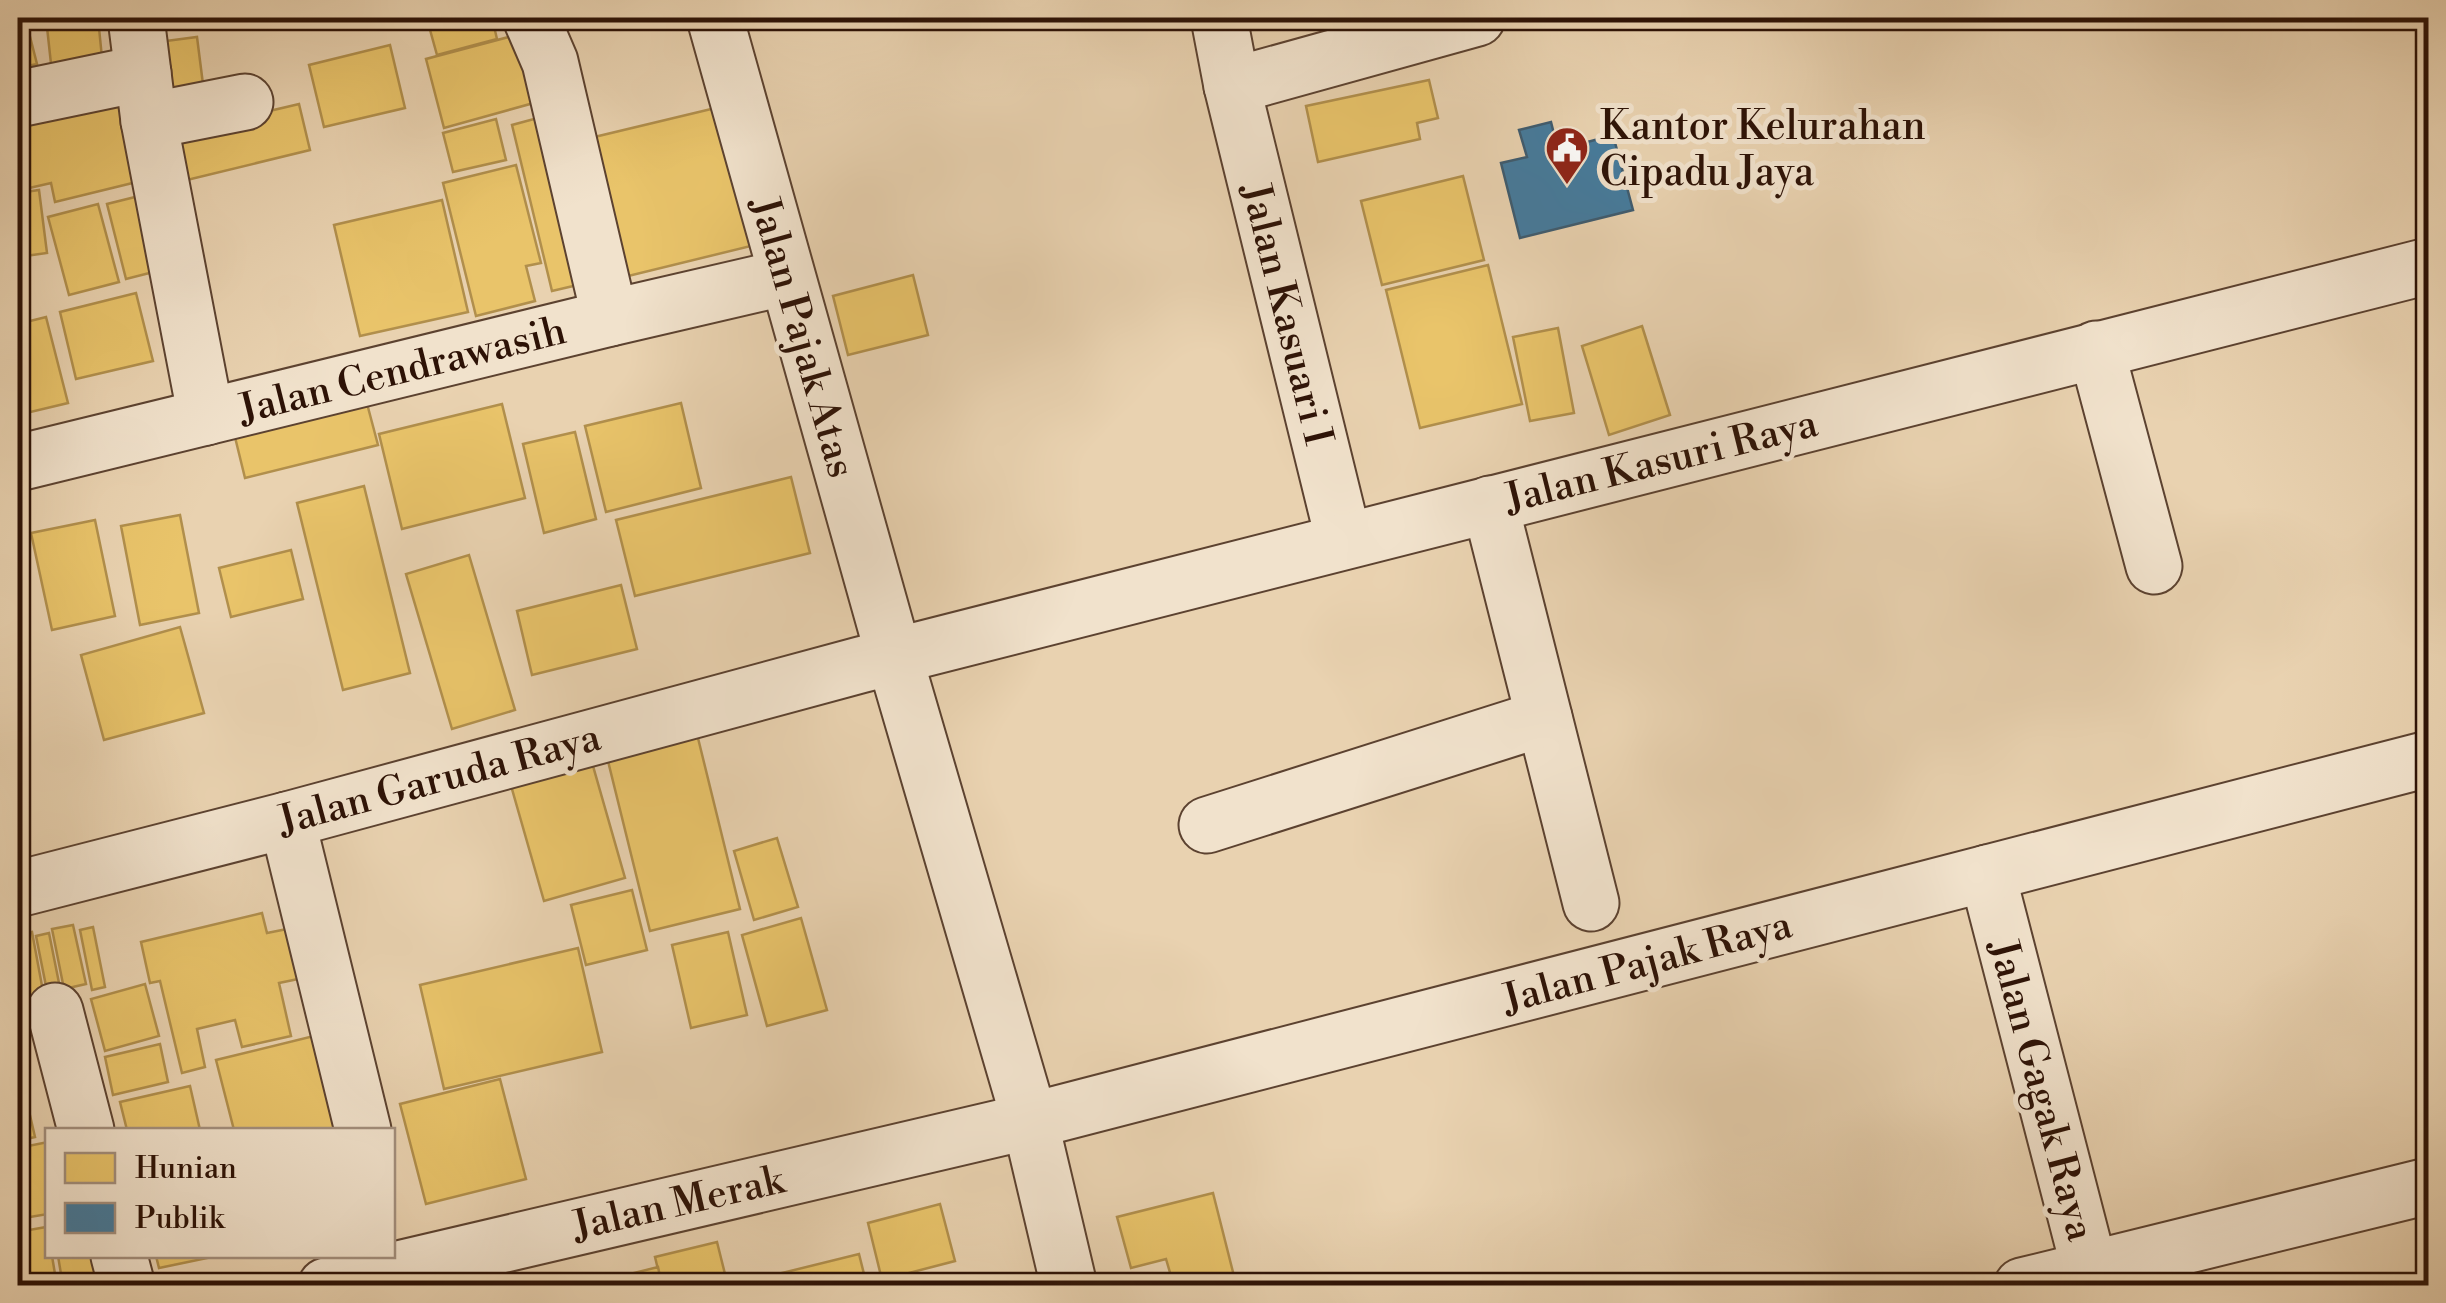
<svg xmlns="http://www.w3.org/2000/svg" width="2446" height="1303" font-family="'Libre Bodoni',serif">
  <style>
    .homes { fill: #e9c46a; stroke: #b18f4c; stroke-width: 2.5 }
    .public { fill: #457b9d; stroke: #3e5c70; stroke-width: 2.5 }
    .lines { fill: none; stroke-linecap: round; stroke-linejoin: round }
    .minor-casing { stroke: #5c4230; stroke-width: 59 }
    .minor { stroke: #f1e2cc; stroke-width: 55 }
    .labels { text-anchor: middle; stroke-width: 10; stroke-linejoin: round; paint-order: stroke }
    .poi-label { font-size: 40px; fill: #2d1206; stroke: #f1e2cc; text-anchor: start }
    .street-label { font-size: 40px; fill: #2d1206; stroke: #f1e2cc }
  </style>
  <rect width="100%" height="100%" fill="#e9d2b0"/>
  <filter id="stains"><feTurbulence type="fractalNoise" baseFrequency=".002" numOctaves="4"/><feColorMatrix values="0 0 0 0 .2 0 0 0 0 .09 0 0 0 0 .02 0 0 0 .5 -.17"/></filter>
  <radialGradient id="worn" r=".72"><stop offset=".6" stop-color="#630" stop-opacity="0"/><stop offset="1" stop-color="#630" stop-opacity=".3"/></radialGradient>
  <g class="homes">
    <polygon points="46,18 98,18 103,68 52,73"/>
    <polygon points="431,18 492,18 497,39 437,55 427,19"/>
    <polygon points="549,18 615,18 553,33"/>
    <polygon points="26,21 37,64 18,68 18,23"/>
    <polygon points="531,31 548,99 444,128 426,59"/>
    <polygon points="197,37 205,100 167,105 158,42"/>
    <polygon points="390,45 405,108 324,127 309,65"/>
    <polygon points="1429,80 1438,118 1417,123 1420,139 1318,162 1306,106"/>
    <polygon points="134,82 157,177 55,202 51,183 25,189 18,158 18,109"/>
    <polygon points="299,104 310,150 187,180 176,133"/>
    <polygon points="732,104 767,242 616,279 582,140"/>
    <polygon points="545,116 586,283 552,291 512,125"/>
    <polygon points="496,119 506,160 453,172 443,133"/>
    <polygon points="516,165 541,263 526,266 535,301 476,316 443,183"/>
    <polygon points="1463,176 1484,260 1382,285 1361,201"/>
    <polygon points="39,190 47,253 18,257 18,193"/>
    <polygon points="151,193 169,268 126,279 107,204"/>
    <polygon points="442,200 468,312 360,336 334,225"/>
    <polygon points="98,204 119,282 69,295 48,217"/>
    <polygon points="1488,265 1522,404 1420,428 1386,290"/>
    <polygon points="913,275 928,335 848,355 833,296"/>
    <polygon points="136,293 153,361 76,379 60,312"/>
    <polygon points="46,317 68,403 18,415 18,324"/>
    <polygon points="1642,326 1670,415 1609,435 1582,346"/>
    <polygon points="1558,328 1574,413 1530,421 1513,337"/>
    <polygon points="365,396 378,445 245,478 233,429"/>
    <polygon points="681,403 701,488 606,512 585,426"/>
    <polygon points="502,404 525,498 402,529 379,434"/>
    <polygon points="575,432 596,519 544,533 523,444"/>
    <polygon points="791,477 810,553 635,596 616,520"/>
    <polygon points="364,486 410,673 343,690 297,503"/>
    <polygon points="180,515 199,613 140,625 121,526"/>
    <polygon points="95,520 115,616 52,630 31,533"/>
    <polygon points="291,550 303,599 231,617 219,568"/>
    <polygon points="469,555 515,710 452,729 406,574"/>
    <polygon points="621,585 637,649 532,675 517,611"/>
    <polygon points="180,627 204,713 104,740 81,655"/>
    <polygon points="697,734 740,909 650,931 607,757"/>
    <polygon points="591,759 625,878 544,901 510,782"/>
    <polygon points="777,838 798,907 754,920 734,851"/>
    <polygon points="632,890 647,950 586,965 571,905"/>
    <polygon points="262,913 267,933 292,928 303,978 279,983 291,1036 242,1047 235,1020 197,1029 205,1067 182,1073 160,981 150,983 141,942"/>
    <polygon points="801,918 827,1010 767,1026 742,935"/>
    <polygon points="73,925 86,984 64,989 52,929"/>
    <polygon points="93,927 105,987 92,990 80,930"/>
    <polygon points="32,932 45,1002 18,1007 18,934"/>
    <polygon points="728,932 747,1015 691,1028 672,945"/>
    <polygon points="49,933 61,993 48,996 36,936"/>
    <polygon points="578,948 602,1052 444,1089 420,985"/>
    <polygon points="145,984 159,1036 105,1051 91,999"/>
    <polygon points="322,1034 345,1130 234,1130 216,1060"/>
    <polygon points="160,1044 168,1082 113,1095 105,1057"/>
    <polygon points="500,1079 526,1179 426,1204 400,1104"/>
    <polygon points="190,1086 200,1130 127,1130 120,1102"/>
    <polygon points="26,1098 35,1137 18,1141 18,1100"/>
    <polygon points="48,1142 48,1214 18,1219 18,1148"/>
    <polygon points="1213,1193 1236,1284 1174,1286 1166,1259 1131,1268 1117,1217"/>
    <polygon points="940,1204 955,1261 882,1280 868,1223"/>
    <polygon points="46,1227 48,1256 52,1256 57,1286 18,1286 18,1232"/>
    <polygon points="717,1242 728,1286 662,1286 655,1257"/>
    <polygon points="859,1254 867,1286 781,1286 778,1274"/>
    <polygon points="58,1256 93,1256 99,1286 63,1286"/>
    <polygon points="156,1256 212,1256 212,1257 159,1268"/>
    <polygon points="658,1267 662,1286 603,1286 602,1281"/>
    <polygon points="951,1275 953,1286 910,1286"/>
  </g>
  <polygon class="public" points="1551,122 1558,150 1613,135 1633,210 1520,238 1501,163 1527,157 1519,130"/>
  <g class="lines">
    <g class="minor-casing">
      <g id="minor">
        <polyline points="136,18 149,121 206,417"/>
        <polyline points="531,18 550,62 610,318"/>
        <polyline points="715,18 894,656 1030,1121 1069,1286"/>
        <polyline points="1219,18 1232,86 1344,541"/>
        <polyline points="1232,86 1477,18"/>
        <polyline points="18,99 143,73"/>
        <polyline points="149,121 245,102"/>
        <polyline points="2096,349 2154,566"/>
        <polyline points="18,463 610,318 787,277"/>
        <polyline points="1490,504 1591,903"/>
        <polyline points="287,820 363,1130"/>
        <polyline points="1207,825 1544,718"/>
        <polyline points="1987,873 2094,1286"/>
        <polyline points="18,889 287,820 860,665 2428,266"/>
        <polyline points="55,1011 86,1130"/>
        <polyline points="119,1256 127,1286"/>
        <polyline points="326,1286 1030,1121 2428,759"/>
        <polyline points="2022,1286 2428,1186"/>
      </g>
    </g>
    <use href="#minor" class="minor"/>
  </g>
  <defs>
    <g id="civic-pin" transform="scale(2.25)"><path d="M0 17L-7.5 6A9.5 9.5 0 1 1 7.5 6Z" fill="#8f2418" stroke="#f1e2cc"/><path d="M-.6-6.5H3V-4.5H.6V-3L4-1V1h2V6H-6V1h2V-1L-.6-3ZM-1.2 2.5V6h2.4V2.5Z" fill="#fff"/></g>
  </defs>
  <g fill-rule="evenodd">
    <use href="#civic-pin" x="1567" y="148"/>
  </g>
  <g class="labels">
    <g class="poi-label">
      <text x="1600" y="139">Kantor Kelurahan<tspan x="1600" dy="46">Cipadu Jaya</tspan></text>
    </g>
    <g class="street-label">
      <text transform="translate(1288 314) rotate(76)" y="14">Jalan Kasuari I</text>
      <text transform="translate(804 337) rotate(74)" y="14">Jalan Pajak Atas</text>
      <text transform="translate(402 369) rotate(-14)" y="14">Jalan Cendrawasih</text>
      <text transform="translate(1661 460) rotate(-14)" y="14">Jalan Kasuri Raya</text>
      <text transform="translate(439 778) rotate(-15)" y="14">Jalan Garuda Raya</text>
      <text transform="translate(1647 961) rotate(-15)" y="14">Jalan Pajak Raya</text>
      <text transform="translate(2043 1090) rotate(75)" y="14">Jalan Gagak Raya</text>
      <text transform="translate(678 1202) rotate(-13)" y="14">Jalan Merak</text>
    </g>
  </g>
  <rect width="2446" height="1303" fill="none" stroke="#e9d2b0" stroke-width="60"/>
  <rect x="20" y="20" width="2406" height="1263" fill="none" stroke="#2d1206" stroke-width="5"/>
  <rect x="30" y="30" width="2386" height="1243" fill="none" stroke="#2d1206" stroke-width="2.5"/>
  <rect x="45" y="1128" width="350" height="130" fill="#f1e2cc" stroke="#a38f7d" stroke-width="2.5"/>
  <rect x="65" y="1153" width="50" height="30" fill="#e9c46a" stroke="#a38f7d" stroke-width="2.5"/>
  <text x="135" y="1178" font-size="30" fill="#2d1206">Hunian</text>
  <rect x="65" y="1203" width="50" height="30" fill="#457b9d" stroke="#a38f7d" stroke-width="2.5"/>
  <text x="135" y="1228" font-size="30" fill="#2d1206">Publik</text>
  <rect width="100%" height="100%" filter="url(#stains)"/>
  <rect width="100%" height="100%" fill="url(#worn)"/>
</svg>
